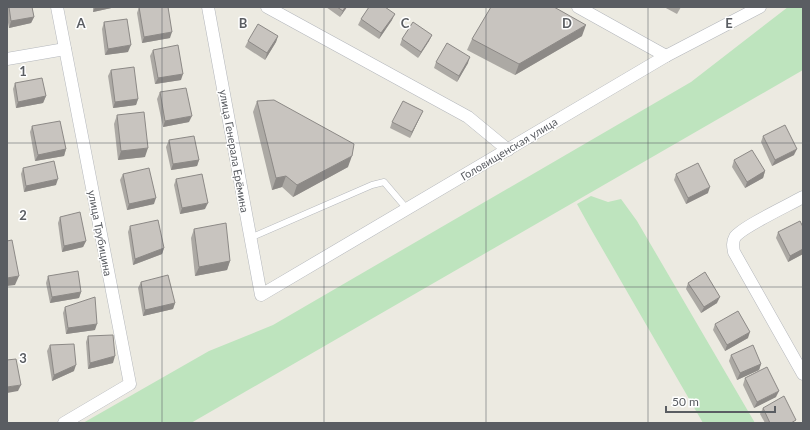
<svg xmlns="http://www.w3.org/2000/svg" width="810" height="430" font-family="Lato,sans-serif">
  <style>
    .green { fill: #bee4be }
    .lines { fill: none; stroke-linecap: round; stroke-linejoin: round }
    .lane-casing { stroke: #b4b7bc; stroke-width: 7 }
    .street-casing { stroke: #b4b7bc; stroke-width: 13 }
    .lane { stroke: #fff; stroke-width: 6 }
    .street { stroke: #fff; stroke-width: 12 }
    .wall { fill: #aca9a4 }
    .shaded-wall { fill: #8c8986 }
    .building { fill: #c8c4bf; stroke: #8c8986 }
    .grid { fill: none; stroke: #5a5d62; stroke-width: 1; stroke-opacity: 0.55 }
    .labels { text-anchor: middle; stroke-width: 3; stroke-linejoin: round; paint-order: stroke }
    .street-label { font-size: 11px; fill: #5a5d62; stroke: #fff }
    .grid-label { font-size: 13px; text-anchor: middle; font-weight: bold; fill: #5a5d62; stroke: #fff; stroke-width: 3; stroke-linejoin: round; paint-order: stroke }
  </style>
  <rect width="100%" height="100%" fill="#eceae1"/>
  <g class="green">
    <polygon points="788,7 803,7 803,70 191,423 83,423 209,351 273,325 691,82"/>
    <polygon points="591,196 608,202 621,199 637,221 755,423 703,423 592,231 577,204"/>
  </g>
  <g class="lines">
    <g class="lane-casing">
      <polyline id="lane" points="250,238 372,185 384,182 407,209"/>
    </g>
    <g class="street-casing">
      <g id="street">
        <polyline points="57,7 130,384 64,423"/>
        <polyline points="208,7 261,295 666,56 760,7"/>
        <polyline points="267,7 468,117 508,150"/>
        <polyline points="578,7 666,56"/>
        <polyline points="7,59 65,49"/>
        <path d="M803 197C789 205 742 227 735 237 732 242 733 247 734 252L803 374"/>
      </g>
    </g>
    <use href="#lane" class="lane"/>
    <use href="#street" class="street"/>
  </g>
  <g class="wall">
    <polygon points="7,7 32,7 34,17 31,23 9,28 7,17"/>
    <polygon points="93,7 116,7 93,12"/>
    <polygon points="139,7 170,38 142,43 137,13"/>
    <polygon points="326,7 347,7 340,17"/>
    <polygon points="664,7 681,7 677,14"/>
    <polygon points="361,19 392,20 379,39 358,25"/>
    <polygon points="104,22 128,52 105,55 102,29"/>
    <polygon points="432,35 429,41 418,58 400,45 402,39"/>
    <polygon points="278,36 276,42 265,60 245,47 248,41"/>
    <polygon points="582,36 515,75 467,50 472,39"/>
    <polygon points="153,50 181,80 155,84 150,56"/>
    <polygon points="436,62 468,63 457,82 434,68"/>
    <polygon points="111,70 138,99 136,105 113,108 108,76"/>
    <polygon points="15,83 46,96 43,103 16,108 13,89"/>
    <polygon points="160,92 189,122 163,127 157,99"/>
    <polygon points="257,101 348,167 293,197 282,187 272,190 253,112"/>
    <polygon points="423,111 420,117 410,138 390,128 392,122"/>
    <polygon points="117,115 145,157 118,160 114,124"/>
    <polygon points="32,126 66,149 64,156 35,161 30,132"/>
    <polygon points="763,136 794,155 772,166 761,142"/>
    <polygon points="169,140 199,160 197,166 171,170 166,147"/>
    <polygon points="734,160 765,171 763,178 745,188 732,167"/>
    <polygon points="23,168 56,185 24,192 21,174"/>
    <polygon points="123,174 154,204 127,210 120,180"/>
    <polygon points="676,174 708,193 686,204 674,180"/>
    <polygon points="176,179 205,209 180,214 174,185"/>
    <polygon points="60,217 86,241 83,247 62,252 58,223"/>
    <polygon points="130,226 164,248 162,254 133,265 128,232"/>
    <polygon points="803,227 803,254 788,262 776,238 778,232"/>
    <polygon points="194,229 230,261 227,270 195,276 191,238"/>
    <polygon points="48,276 81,292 79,298 50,303 46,283"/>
    <polygon points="141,282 175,303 173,309 143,316 138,288"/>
    <polygon points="688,283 717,303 701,313 686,289"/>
    <polygon points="65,307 95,330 66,334 63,313"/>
    <polygon points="715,324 748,338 725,351 713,330"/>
    <polygon points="88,336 113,363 88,369 86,342"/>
    <polygon points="50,345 74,371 52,381 47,351"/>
    <polygon points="731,355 761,364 759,370 737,380 729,361"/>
    <polygon points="745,378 776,397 754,408 743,385"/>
    <polygon points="763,408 795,423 765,423 760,414"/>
  </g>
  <g class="shaded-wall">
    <polygon points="95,7 116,7 93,12"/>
    <polygon points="345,7 347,7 340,17"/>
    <polygon points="395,14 392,20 379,39 381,33"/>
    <polygon points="34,17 31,23 9,28 11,21"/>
    <polygon points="586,25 582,36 515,75 519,64"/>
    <polygon points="172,32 170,38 142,43 144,37"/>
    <polygon points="432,35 429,41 418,58 421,52"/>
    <polygon points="278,36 276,42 265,60 267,53"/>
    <polygon points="131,45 128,52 105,55 108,49"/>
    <polygon points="470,57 468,63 457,82 459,76"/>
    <polygon points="183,74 181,80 155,84 158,78"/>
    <polygon points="46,96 43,103 16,108 18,102"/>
    <polygon points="138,99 136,105 113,108 115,102"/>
    <polygon points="423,111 420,117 410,138 412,132"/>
    <polygon points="192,116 189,122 163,127 165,121"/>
    <polygon points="148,148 145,157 118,160 121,151"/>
    <polygon points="66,149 64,156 35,161 38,155"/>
    <polygon points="797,149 794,155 772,166 775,160"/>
    <polygon points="352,156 348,167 293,197 297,185"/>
    <polygon points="199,160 197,166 171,170 173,164"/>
    <polygon points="765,171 763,178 745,188 747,182"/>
    <polygon points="286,176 282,187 272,190 276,178"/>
    <polygon points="58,179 56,185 24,192 26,186"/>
    <polygon points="710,187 708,193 686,204 688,198"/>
    <polygon points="156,198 154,204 127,210 129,204"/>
    <polygon points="208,203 205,209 180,214 182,208"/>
    <polygon points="86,241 83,247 62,252 64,246"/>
    <polygon points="164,248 162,254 133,265 135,259"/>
    <polygon points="803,249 803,254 788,262 790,256"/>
    <polygon points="230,261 227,270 195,276 199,267"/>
    <polygon points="19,276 15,285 7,286 7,278"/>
    <polygon points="81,292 79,298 50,303 52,297"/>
    <polygon points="720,297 717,303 701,313 704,307"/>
    <polygon points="175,303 173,309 143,316 145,310"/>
    <polygon points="97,324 95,330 66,334 68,328"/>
    <polygon points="750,332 748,338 725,351 727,345"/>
    <polygon points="115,356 113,363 88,369 90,363"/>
    <polygon points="761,364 759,370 737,380 740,373"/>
    <polygon points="76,365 74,371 52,381 54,375"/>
    <polygon points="21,385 18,391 7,393 7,387"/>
    <polygon points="779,391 776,397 754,408 757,402"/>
  </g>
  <g class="building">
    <polygon points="9,7 32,7 34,17 11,21"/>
    <polygon points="139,7 168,7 172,32 144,37"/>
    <polygon points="337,7 345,7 343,11"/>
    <polygon points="369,7 385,7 395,14 381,33 361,19"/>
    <polygon points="491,7 554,7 586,25 519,64 472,39"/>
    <polygon points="127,19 131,45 108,49 104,22"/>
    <polygon points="413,22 432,35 421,52 402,39"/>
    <polygon points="258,24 278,36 267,53 248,41"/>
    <polygon points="447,43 470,57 459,76 436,62"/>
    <polygon points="178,45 183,74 158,78 153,50"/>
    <polygon points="134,67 138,99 115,102 111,70"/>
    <polygon points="42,78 46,96 18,102 15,83"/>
    <polygon points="186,88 192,116 165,121 160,92"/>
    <polygon points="274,100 354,144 352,156 297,185 286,176 276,178 257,101"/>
    <polygon points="403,101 423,111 412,132 392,122"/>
    <polygon points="144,112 148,148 121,151 117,115"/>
    <polygon points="60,121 66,149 38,155 32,126"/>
    <polygon points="785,125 797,149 775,160 763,136"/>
    <polygon points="194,136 199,160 173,164 169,140"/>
    <polygon points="752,150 765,171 747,182 734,160"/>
    <polygon points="54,161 58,179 26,186 23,168"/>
    <polygon points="698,163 710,187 688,198 676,174"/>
    <polygon points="149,168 156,198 129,204 123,174"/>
    <polygon points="202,174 208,203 182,208 176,179"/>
    <polygon points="80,212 86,241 64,246 60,217"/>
    <polygon points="158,220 164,248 135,259 130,226"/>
    <polygon points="800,221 803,227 803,249 790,256 778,232"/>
    <polygon points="226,223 230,261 199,267 194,229"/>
    <polygon points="12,240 19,276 7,278 7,241"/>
    <polygon points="78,271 81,292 52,297 48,276"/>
    <polygon points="705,272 720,297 704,307 688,283"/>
    <polygon points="168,275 175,303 145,310 141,282"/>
    <polygon points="95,297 97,324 68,328 65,307"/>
    <polygon points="738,311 750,332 727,345 715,324"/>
    <polygon points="113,335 115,356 90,363 88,336"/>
    <polygon points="74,344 76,365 54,375 50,345"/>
    <polygon points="753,345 761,364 740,373 731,355"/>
    <polygon points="16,359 21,385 7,387 7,360"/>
    <polygon points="767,367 779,391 757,402 745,378"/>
    <polygon points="784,396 796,420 791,423 770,423 763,408"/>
  </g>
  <path class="grid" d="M162 7V423M324 7V423M486 7V423M648 7V423M7 143H803M7 287H803"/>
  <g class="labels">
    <g class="street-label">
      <text transform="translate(509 149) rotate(-31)" y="4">Головищенская улица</text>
      <text transform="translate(234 151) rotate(80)" y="4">улица Генерала Ерёмина</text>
      <text transform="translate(100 233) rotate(79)" y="4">улица Трубицина</text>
    </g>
  </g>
  <g class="grid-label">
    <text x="81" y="28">A</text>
    <text x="243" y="28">B</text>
    <text x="405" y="28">C</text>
    <text x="567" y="28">D</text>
    <text x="729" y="28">E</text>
    <text x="23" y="76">1</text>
    <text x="23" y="220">2</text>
    <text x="23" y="363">3</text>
  </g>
  <rect width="810" height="430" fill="none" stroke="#5a5d62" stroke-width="16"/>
  <path d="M666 406v6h109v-6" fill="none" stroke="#5a5d62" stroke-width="2"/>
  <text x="672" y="406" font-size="12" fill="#5a5d62" stroke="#ffffff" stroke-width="3" paint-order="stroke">50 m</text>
</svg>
